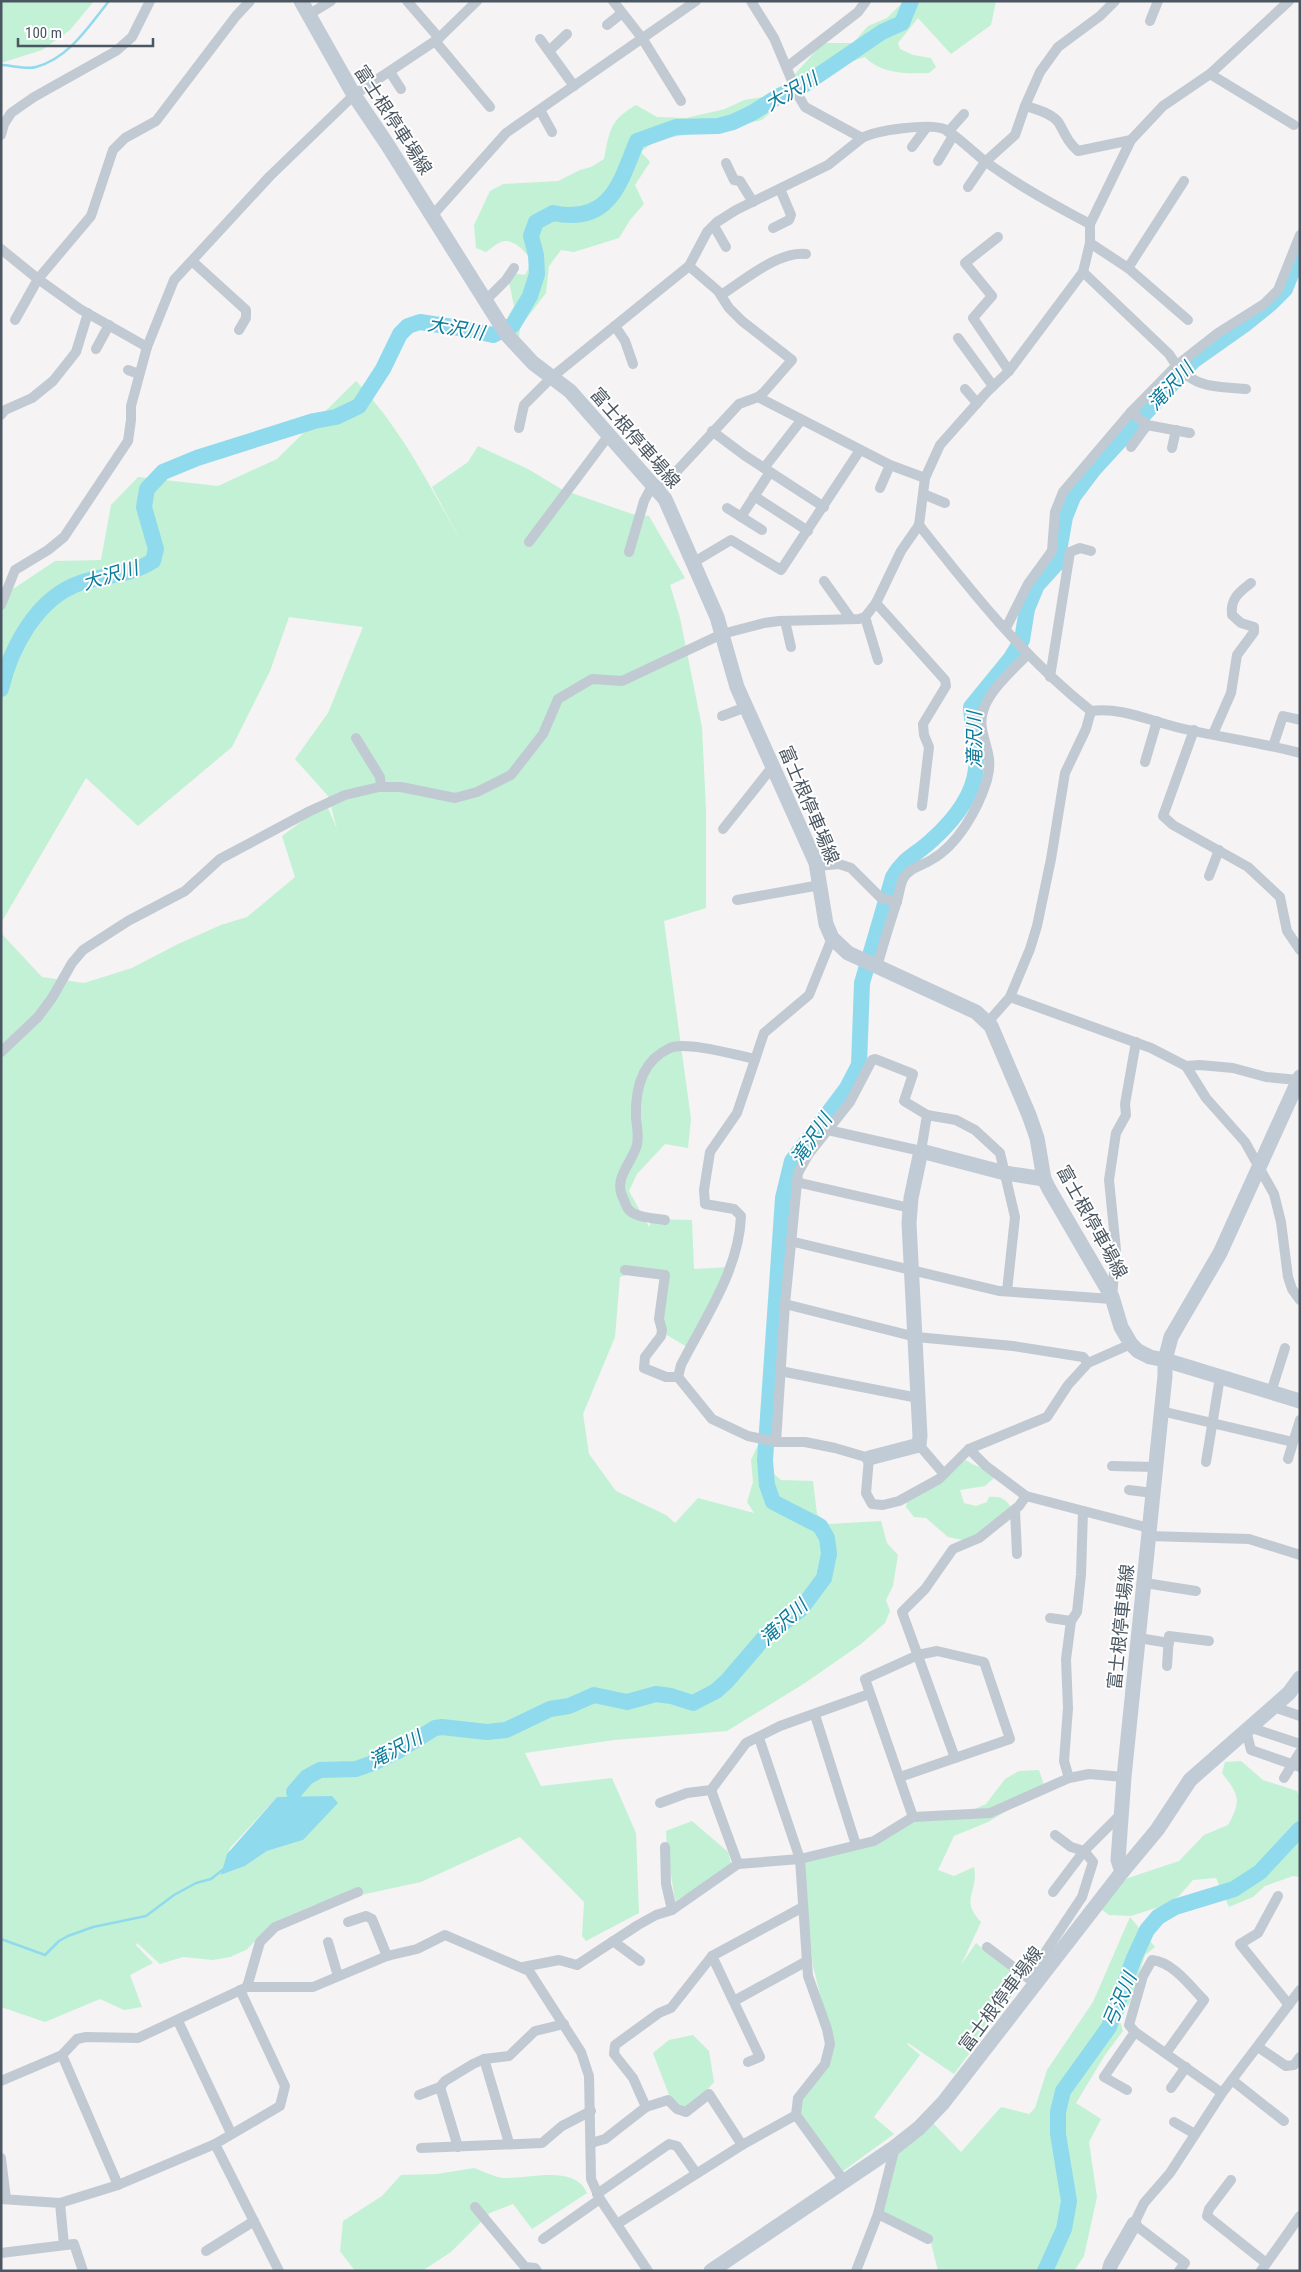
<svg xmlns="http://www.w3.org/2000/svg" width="1301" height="2272" font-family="'Roboto Condensed','Noto Sans JP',sans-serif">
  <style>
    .green { fill: #c3f1d5; fill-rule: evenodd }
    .water { fill: #90daee }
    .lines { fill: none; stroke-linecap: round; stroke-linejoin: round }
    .stream { stroke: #90daee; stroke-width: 2.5 }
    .river { stroke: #90daee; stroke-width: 16 }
    .street { stroke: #c1cad2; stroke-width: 10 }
    .secondary { stroke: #c1cbd6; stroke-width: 15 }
    .labels { text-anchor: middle; stroke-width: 4; stroke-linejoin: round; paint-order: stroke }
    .street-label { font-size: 18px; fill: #4a5661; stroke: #fff }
    .water-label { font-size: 19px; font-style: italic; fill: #0c7c9b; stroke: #fff }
  </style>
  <rect width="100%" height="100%" fill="#f5f3f3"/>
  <g class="green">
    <polygon points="1,1 94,1 70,30 42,50 1,63"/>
    <path d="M904 1H996L991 25 951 54 918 18 898 43 900 49 913 55 931 58 936 67 929 73C907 74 881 74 865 57L841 65 836 70 797 92 793 76 823 43H853L868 26 887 18Z"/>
    <path d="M788 82 793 91 762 120 720 130 657 139 641 152 650 162 635 185 644 204 630 220 619 238 574 252 561 250 549 266 546 293 520 327 519 338 501 329 514 306 509 282 511 273 525 275 532 262C527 253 512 235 499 243 494 245 491 249 486 252L476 248 474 225 490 191 503 184 558 181 580 170 591 167 604 159C610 130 609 121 636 105L657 117 686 118 725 109 744 100 763 97Z"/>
    <path d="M356 381C401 428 431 488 463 545L432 487 468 462 478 446 528 469 563 490 632 514 649 516 685 578 670 585 680 618 702 727 706 810V908L664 921 691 1119 688 1148 665 1144 637 1174 629 1191 649 1227 652 1219 692 1220 694 1269 730 1267 687 1347 665 1334 662 1323 664 1279 651 1268 620 1277 615 1337 583 1414 589 1454 616 1491 666 1515 675 1523 698 1498 754 1513 747 1502 753 1482 751 1460 758 1445H768L774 1474 781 1480 813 1481 817 1514 829 1524 881 1521 887 1543 898 1555 893 1586 886 1600 890 1611 885 1623 861 1644 805 1683 727 1731 614 1740 525 1753 541 1786 612 1778 636 1833 639 1913 586 1941 582 1936 584 1902 520 1837 421 1882 314 1905 275 1922 246 1950 230 1957 213 1960 183 1957 160 1964 137 1943 136 1945 153 1963 130 1975 142 2007 124 2010 100 1999 45 2022 1 2007V933L42 977 84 983 132 968 178 944 221 925 247 917 295 877 282 836 326 803 337 829 328 796 295 759 328 713 363 627 289 617 270 671 232 747 138 826 86 778 1 923V597L55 561 101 560 111 505 138 477 218 486 277 459ZM277 1797 303 1840 267 1851 245 1866 222 1875 230 1848Z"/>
    <path d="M966 1460C978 1469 983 1465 994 1478L985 1486 960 1490 964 1503 976 1506 987 1502 989 1497C999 1496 1006 1498 1011 1508L967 1541 948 1537 926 1518 914 1517 906 1507 907 1498Z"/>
    <path d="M1241 1761 1263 1780 1297 1791 1300 1798V1877L1293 1876 1265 1886 1253 1897 1229 1907 1216 1878 1193 1880 1179 1896 1165 1905 1131 1916 1109 1915 1091 1902 1128 1878 1179 1861 1204 1835 1228 1825C1242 1800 1239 1795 1222 1773L1225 1762Z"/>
    <path d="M1039 1770 1045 1788 988 1822 954 1836 938 1870 954 1876 974 1867C979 1893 959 1899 981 1922L961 1965 976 1943 1023 1981 954 2074 908 2043 907 2044 920 2055 874 2117 894 2134 839 2174 796 2115 799 2100 833 2047 813 1966 801 1861 856 1845 915 1821 959 1816 986 1804 1005 1779 1019 1771Z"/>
    <polygon points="692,1821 728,1852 732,1867 675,1901 667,1849 666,1831"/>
    <polygon points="1130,1917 1155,1947 1145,1955 1130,2002 1120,2021 1123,2031 1105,2055 1076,2103 1101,2119 1089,2142 1097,2197 1084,2256 1074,2271 938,2271 930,2239 880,2214 896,2155 933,2123 961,2152 1001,2107 1029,2114 1035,2108 1047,2070 1093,2002"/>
    <polygon points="693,2035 709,2051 714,2082 688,2111 669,2095 653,2053 669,2040"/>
    <path d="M474 2168C483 2171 494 2177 504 2178 527 2179 575 2164 587 2193L532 2229 513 2204 490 2213 451 2252 422 2271H355L340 2251 343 2221 382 2196 401 2175 437 2174Z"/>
  </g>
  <polygon class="water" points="332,1796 338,1803 303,1840 267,1851 245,1866 221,1875 227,1854 277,1797"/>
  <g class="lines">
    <g class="stream">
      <path d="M1 65C11 65 27 70 36 67 69 58 89 26 109 1"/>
      <polyline points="290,1799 294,1792"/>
      <polyline points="1,1939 45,1955 59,1941 68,1936 93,1927 146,1916 174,1895 196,1883 211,1879 225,1868"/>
    </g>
    <g class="river">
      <path d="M1 689C11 647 37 598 80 583 107 573 125 578 153 561L156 549 144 507 147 489 163 472 197 458 314 421 336 417 359 406 383 369 400 334 408 326 420 322 466 329 493 335 513 325 530 296 537 274 536 255 531 236 536 222 553 213C609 225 620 184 637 141L676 127 718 126 733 122 752 113 779 96 804 85 882 32 902 23 911 1"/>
      <path d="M294 1792 307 1777 320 1770 356 1769 373 1763 398 1751 435 1728 442 1727 487 1732 506 1730 550 1709 569 1706 594 1695 627 1702 656 1694 671 1696 693 1703 716 1691 727 1681 763 1639 801 1609 824 1578 829 1554 827 1538 820 1526 773 1502 767 1485 765 1460 783 1198 792 1161 847 1088 859 1065 862 983 893 877C906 856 915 856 932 840 952 822 973 797 976 769 978 752 972 725 971 707L1011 658 1022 640 1027 609 1037 585 1057 563 1065 517 1073 497 1094 469 1193 361 1244 325 1270 304 1285 289 1300 252"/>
      <polyline points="1045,2271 1064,2229 1069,2201 1058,2134 1058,2112 1063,2091 1109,2027 1134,1958 1147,1930 1158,1917 1175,1907 1234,1889 1260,1872 1300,1829"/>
    </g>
    <g class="street">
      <polyline points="407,1 439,38"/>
      <polyline points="613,1 642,38 681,101"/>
      <path d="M751 1 774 38 798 95 805 107 862 138C876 130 929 123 944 129 953 132 976 155 986 162 1019 186 1054 205 1090 224"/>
      <polyline points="308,15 331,1"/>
      <polyline points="1150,21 1158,1"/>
      <polyline points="607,25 622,13"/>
      <polyline points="540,39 574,86"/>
      <polyline points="435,41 490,107"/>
      <polyline points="549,51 567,34"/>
      <polyline points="787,67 858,12 866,1"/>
      <polyline points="390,72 401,89"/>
      <polyline points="1210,74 1294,125"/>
      <path d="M1025 106C1036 109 1055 114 1060 125 1066 136 1068 142 1078 151L1131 140"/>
      <polyline points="540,110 552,132"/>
      <polyline points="948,132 964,114"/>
      <polyline points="1,135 4,124 11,113 34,97 116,51 132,37 150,1"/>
      <polyline points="912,147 926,128"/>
      <polyline points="938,161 953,136"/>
      <polyline points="726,163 734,180 740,181 753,202"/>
      <polyline points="968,187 985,162 1015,135 1025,106 1040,72 1058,47 1100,16 1115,1"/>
      <polyline points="432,216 506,133 696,1"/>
      <polyline points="714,226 726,247"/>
      <polyline points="773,228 789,220 791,215 780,189"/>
      <polyline points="998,237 965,263 992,296 973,318 1009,371"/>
      <polyline points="1090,243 1128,268 1188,320"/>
      <polyline points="1,249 38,279 80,309 147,347"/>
      <polyline points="192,261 246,310 246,318 239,330"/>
      <polyline points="1128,268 1184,181"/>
      <path d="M1083 272 1169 354C1189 388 1210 386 1246 389"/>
      <path d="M721 295C743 281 780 250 806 254"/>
      <polyline points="485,301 506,280 514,268"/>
      <polyline points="15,320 38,279 91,216 113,150 125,138 156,121 236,16 250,1"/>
      <polyline points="615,326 625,341 633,364"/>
      <polyline points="958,338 993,386"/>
      <polyline points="96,349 109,325"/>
      <polyline points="128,370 139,374"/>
      <polyline points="965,389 977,403"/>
      <polyline points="758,397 890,465 925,478"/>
      <polyline points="1131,412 1147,425 1190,433"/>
      <polyline points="1,415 5,410 32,398 53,381 76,352 88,313"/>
      <polyline points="519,428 524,405 552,377 689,266 707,232 717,222 736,210 828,165 862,138"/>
      <polyline points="712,431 744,455 824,507"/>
      <polyline points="1131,447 1147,425"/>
      <polyline points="1172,448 1176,430"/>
      <polyline points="764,468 799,423"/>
      <polyline points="657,488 676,472 739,404 758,397 764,392 792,360 742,321 729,308 718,291 689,266"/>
      <polyline points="880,488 890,465"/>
      <polyline points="923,494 945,503"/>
      <polyline points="754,496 808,531"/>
      <polyline points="727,508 762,530"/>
      <polyline points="741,517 770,472"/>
      <path d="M919 525C971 591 1024 658 1091 711L1086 729 1065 773 1051 859 1037 926 1030 949 1010 997 988 1022"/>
      <polyline points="529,542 609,435"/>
      <polyline points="629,552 644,501 653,484"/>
      <polyline points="694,562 731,540 781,570 860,450"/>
      <polyline points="824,581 851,619"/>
      <polyline points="876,603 945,680 946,686 923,724 924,735 929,747 922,806"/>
      <polyline points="1,605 15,570 48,550 64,537 128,441 131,420 131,406 147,347 174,280 270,176 354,95 438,39 477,1"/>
      <polyline points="865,617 878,660"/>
      <polyline points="785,621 791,647"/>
      <polyline points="1006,628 1028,584 1052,551 1055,512 1063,492 1131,412 1176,366 1218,333 1264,304 1278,290 1300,235"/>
      <polyline points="1050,677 1070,552 1080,548 1091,551"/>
      <path d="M1091 711C1121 707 1147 720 1176 727 1217 737 1259 742 1300 753"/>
      <polyline points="722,716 746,707"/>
      <polyline points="1194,730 1163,816 1173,825 1248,867 1280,897 1287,931 1300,950"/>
      <path d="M1213 734 1231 693 1237 655 1254 632V627L1241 623 1232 615C1230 599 1239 592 1251 583"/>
      <polyline points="356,738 380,777 381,787"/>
      <polyline points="1273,746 1283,716 1300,720"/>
      <polyline points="1145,762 1157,721"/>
      <polyline points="723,829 773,766"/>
      <polyline points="817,866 839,864 851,868 881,898 897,902"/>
      <polyline points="1209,876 1219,850"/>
      <polyline points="737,900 820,885"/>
      <path d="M832 938 809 995 764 1033 737 1113 710 1152 704 1190 705 1204 734 1209 741 1216C739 1270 705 1318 681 1365L678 1377 712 1419 748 1436 776 1442H805L835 1448 869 1458 866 1493 872 1504 883 1505 899 1501 939 1479 969 1449 1047 1417 1068 1385 1088 1363 1131 1344"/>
      <path d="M877 967C883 945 890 923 897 901 899 895 900 885 903 879 909 868 921 866 931 860 958 845 978 809 987 780 993 758 986 750 982 729 976 700 1010 673 1028 654"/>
      <polyline points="1010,997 1151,1048 1186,1066 1200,1065 1233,1068 1266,1077 1298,1080"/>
      <polyline points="1,1052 38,1017 52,998 72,963 83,950 128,921 185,891 220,859 310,811 345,795 379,787 401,787 455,798 477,792 511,775 543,734 558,699 592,679 622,681 722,634 764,623 779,621 859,619 865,617 876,603 901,551 919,525 925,478 940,445 987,392 1009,371 1083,272 1090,243 1090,224 1131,140 1163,106 1210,74 1289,1"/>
      <polyline points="1186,1066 1206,1098 1245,1142 1274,1194 1281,1222 1288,1277 1292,1289 1300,1300"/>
      <polyline points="927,1115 956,1120 975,1130 1000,1153 1015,1217 1007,1291"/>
      <polyline points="796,1182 910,1208"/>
      <path d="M665 1220C655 1218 636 1218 629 1210 627 1208 625 1203 624 1200 612 1179 631 1165 637 1145 639 1137 637 1126 636 1118 635 1090 641 1061 670 1048 686 1041 736 1055 755 1059"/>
      <polyline points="790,1241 999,1291 1112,1299"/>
      <polyline points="625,1270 665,1275 659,1319 662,1330 661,1336 645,1357 644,1368 666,1377 678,1377"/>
      <polyline points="1112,1297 1116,1250 1109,1180 1116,1133 1126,1115 1125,1104 1136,1042"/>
      <polyline points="785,1304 916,1337 1013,1346 1083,1357 1088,1363"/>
      <polyline points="780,1371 918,1398"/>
      <polyline points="1271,1392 1285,1348"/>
      <polyline points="1161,1411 1293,1442"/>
      <polyline points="776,1442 785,1304 798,1173 808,1155 850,1102 872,1060 875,1059 913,1074 904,1101 927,1115 921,1151 828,1130"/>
      <polyline points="919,1445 944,1474"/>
      <polyline points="969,1449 986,1466 1026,1496 1149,1528"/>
      <polyline points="1288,1459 1300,1420"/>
      <polyline points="1206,1462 1220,1377"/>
      <polyline points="1112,1466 1156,1467"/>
      <polyline points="1129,1490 1153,1493"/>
      <polyline points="1015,1510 1017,1554"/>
      <polyline points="1149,1536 1249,1539 1300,1555"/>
      <polyline points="1145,1583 1196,1591"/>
      <polyline points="1050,1618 1071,1621 1077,1612 1081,1575 1083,1511"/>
      <polyline points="1139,1638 1169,1643"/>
      <polyline points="1167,1666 1169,1636 1209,1641"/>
      <polyline points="1271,1706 1300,1716"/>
      <polyline points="815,1715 856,1845"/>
      <polyline points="1249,1727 1300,1744"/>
      <polyline points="1246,1730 1251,1750 1300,1767"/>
      <polyline points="759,1738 800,1859 808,1976 827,2029 830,2044 825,2064 798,2098 796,2115 844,2181"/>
      <polyline points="955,1758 902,1612 925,1589 953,1549 979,1538 1019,1506 1026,1496"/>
      <polyline points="900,1777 1010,1739 984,1662 937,1651 918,1655 865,1679 913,1817"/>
      <polyline points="1069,1778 1064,1761 1068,1708 1066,1659 1071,1621"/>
      <polyline points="1284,1778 1300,1752"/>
      <polyline points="711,1790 738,1864 800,1859 874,1841 913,1817 990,1813 1069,1778 1089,1774 1124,1777"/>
      <polyline points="660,1803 687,1793 711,1790 746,1743 780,1726 869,1694"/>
      <polyline points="665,1847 666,1884 672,1910"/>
      <polyline points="1053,1892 1084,1851 1071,1847 1055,1835"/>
      <polyline points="1278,1896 1258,1933 1240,1944 1289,2005"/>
      <polyline points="348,1922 366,1916 372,1919 387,1956"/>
      <polyline points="613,1941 640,1961"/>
      <polyline points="328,1942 338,1976"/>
      <polyline points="987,1947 1028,1978 1082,1897 1093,1862 1084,1851 1122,1813"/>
      <polyline points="712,1956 760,2057 748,2062"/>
      <polyline points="523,1967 559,1960 577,1965 638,1925 656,1915 672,1910 738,1864"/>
      <polyline points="247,1987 260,1942 275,1927 358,1892"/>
      <polyline points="734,2001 807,1961"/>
      <polyline points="178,2021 231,2133"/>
      <polyline points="1258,2047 1286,2066 1294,2065 1300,2057"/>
      <path d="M1166 2053 1204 2000C1190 1986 1173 1962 1152 1960L1143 1976 1129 2025 1135 2032 1222 2093"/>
      <polyline points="62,2055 118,2185"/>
      <polyline points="484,2059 509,2143"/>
      <polyline points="1232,2080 1284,2121"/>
      <polyline points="1,2081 62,2055 77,2039 86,2037 138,2038 247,1987 313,1987 387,1956 417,1949 445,1935 529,1971 581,2052 589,2076 591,2179 600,2199 648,2271"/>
      <polyline points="440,2087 458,2147"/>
      <polyline points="1171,2088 1186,2067"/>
      <polyline points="1127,2090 1104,2077 1135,2032"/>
      <polyline points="419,2095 440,2087 445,2081 473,2064 484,2059 509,2056 535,2031 564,2024"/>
      <polyline points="646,2107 668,2100 677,2109 686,2112 709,2094 742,2145"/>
      <polyline points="1174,2122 1195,2134"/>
      <polyline points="591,2143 605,2139 646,2107 633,2078 614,2054 615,2045 659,2013 671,2008 712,1956 803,1907"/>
      <polyline points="215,2144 279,2271"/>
      <polyline points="421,2148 542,2143 562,2126 591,2111"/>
      <polyline points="1,2158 6,2199"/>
      <polyline points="1231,2180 1209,2209 1207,2216 1266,2263"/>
      <polyline points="597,2194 669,2144 677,2146 696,2173"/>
      <polyline points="1,2199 60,2203 118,2185 215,2144 280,2106 285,2086 240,1990"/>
      <polyline points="60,2203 64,2245"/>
      <polyline points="475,2207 525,2267 535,2268 537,2271"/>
      <polyline points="878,2214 928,2239"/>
      <polyline points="617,2224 742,2145 796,2115"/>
      <polyline points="543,2239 600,2199"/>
      <polyline points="206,2251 254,2221"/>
      <polyline points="1,2253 74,2244 83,2271"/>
      <polyline points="856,2271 878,2214 895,2147"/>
      <polyline points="1179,2271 1185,2263 1134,2224 1144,2203 1170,2173 1222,2093 1300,1990"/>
      <polyline points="1261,2271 1300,2216"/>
    </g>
    <g class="secondary">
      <polyline points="301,1 354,95 387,144 507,335 533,363 570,391 665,499 717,617 737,687 816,863 826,924 832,938 848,953 976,1012 991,1026 1029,1115 1037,1138 1044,1179 1049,1189 1112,1297 1121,1327 1131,1344 1138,1351 1150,1357 1165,1360 1165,1376 1124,1777 1118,1860 1122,1872 943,2103 919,2128 895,2147 711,2271"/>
      <polyline points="1300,1077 1220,1253 1171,1337 1165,1360 1300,1401"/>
      <polyline points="869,1458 919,1445 920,1436 909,1223 911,1198 921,1151 1005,1173 1044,1179"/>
      <polyline points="1122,1872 1157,1830 1190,1780 1289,1693 1300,1678"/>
      <polyline points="1109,2271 1111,2264 1134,2224"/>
    </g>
  </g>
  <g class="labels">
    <g class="street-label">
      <text transform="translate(393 120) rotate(57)" y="6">富士根停車場線</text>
      <text transform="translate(635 438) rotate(49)" y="6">富士根停車場線</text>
      <text transform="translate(809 805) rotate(67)" y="6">富士根停車場線</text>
      <text transform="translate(1092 1222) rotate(61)" y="6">富士根停車場線</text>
      <text transform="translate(1121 1627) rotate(-84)" y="6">富士根停車場線</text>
      <text transform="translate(1001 1999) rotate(-53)" y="6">富士根停車場線</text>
    </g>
    <g class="water-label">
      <text transform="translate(791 91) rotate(-30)" y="7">大沢川</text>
      <text transform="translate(456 328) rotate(10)" y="7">大沢川</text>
      <text transform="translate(1170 386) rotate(-47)" y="7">滝沢川</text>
      <text transform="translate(110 575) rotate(-17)" y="7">大沢川</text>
      <text transform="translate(974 740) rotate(-90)" y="7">滝沢川</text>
      <text transform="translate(811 1139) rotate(-56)" y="7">滝沢川</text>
      <text transform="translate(783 1622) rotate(-43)" y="7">滝沢川</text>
      <text transform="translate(395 1749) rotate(-28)" y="7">滝沢川</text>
      <text transform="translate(1119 2000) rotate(-67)" y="7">弓沢川</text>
    </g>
  </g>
  <rect width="1301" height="2272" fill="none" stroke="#4a5661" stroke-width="5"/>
  <path d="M18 38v8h135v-8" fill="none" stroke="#4a5661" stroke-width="2.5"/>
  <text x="25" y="38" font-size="15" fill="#4a5661" stroke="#ffffff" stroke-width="4" paint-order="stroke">100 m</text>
</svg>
